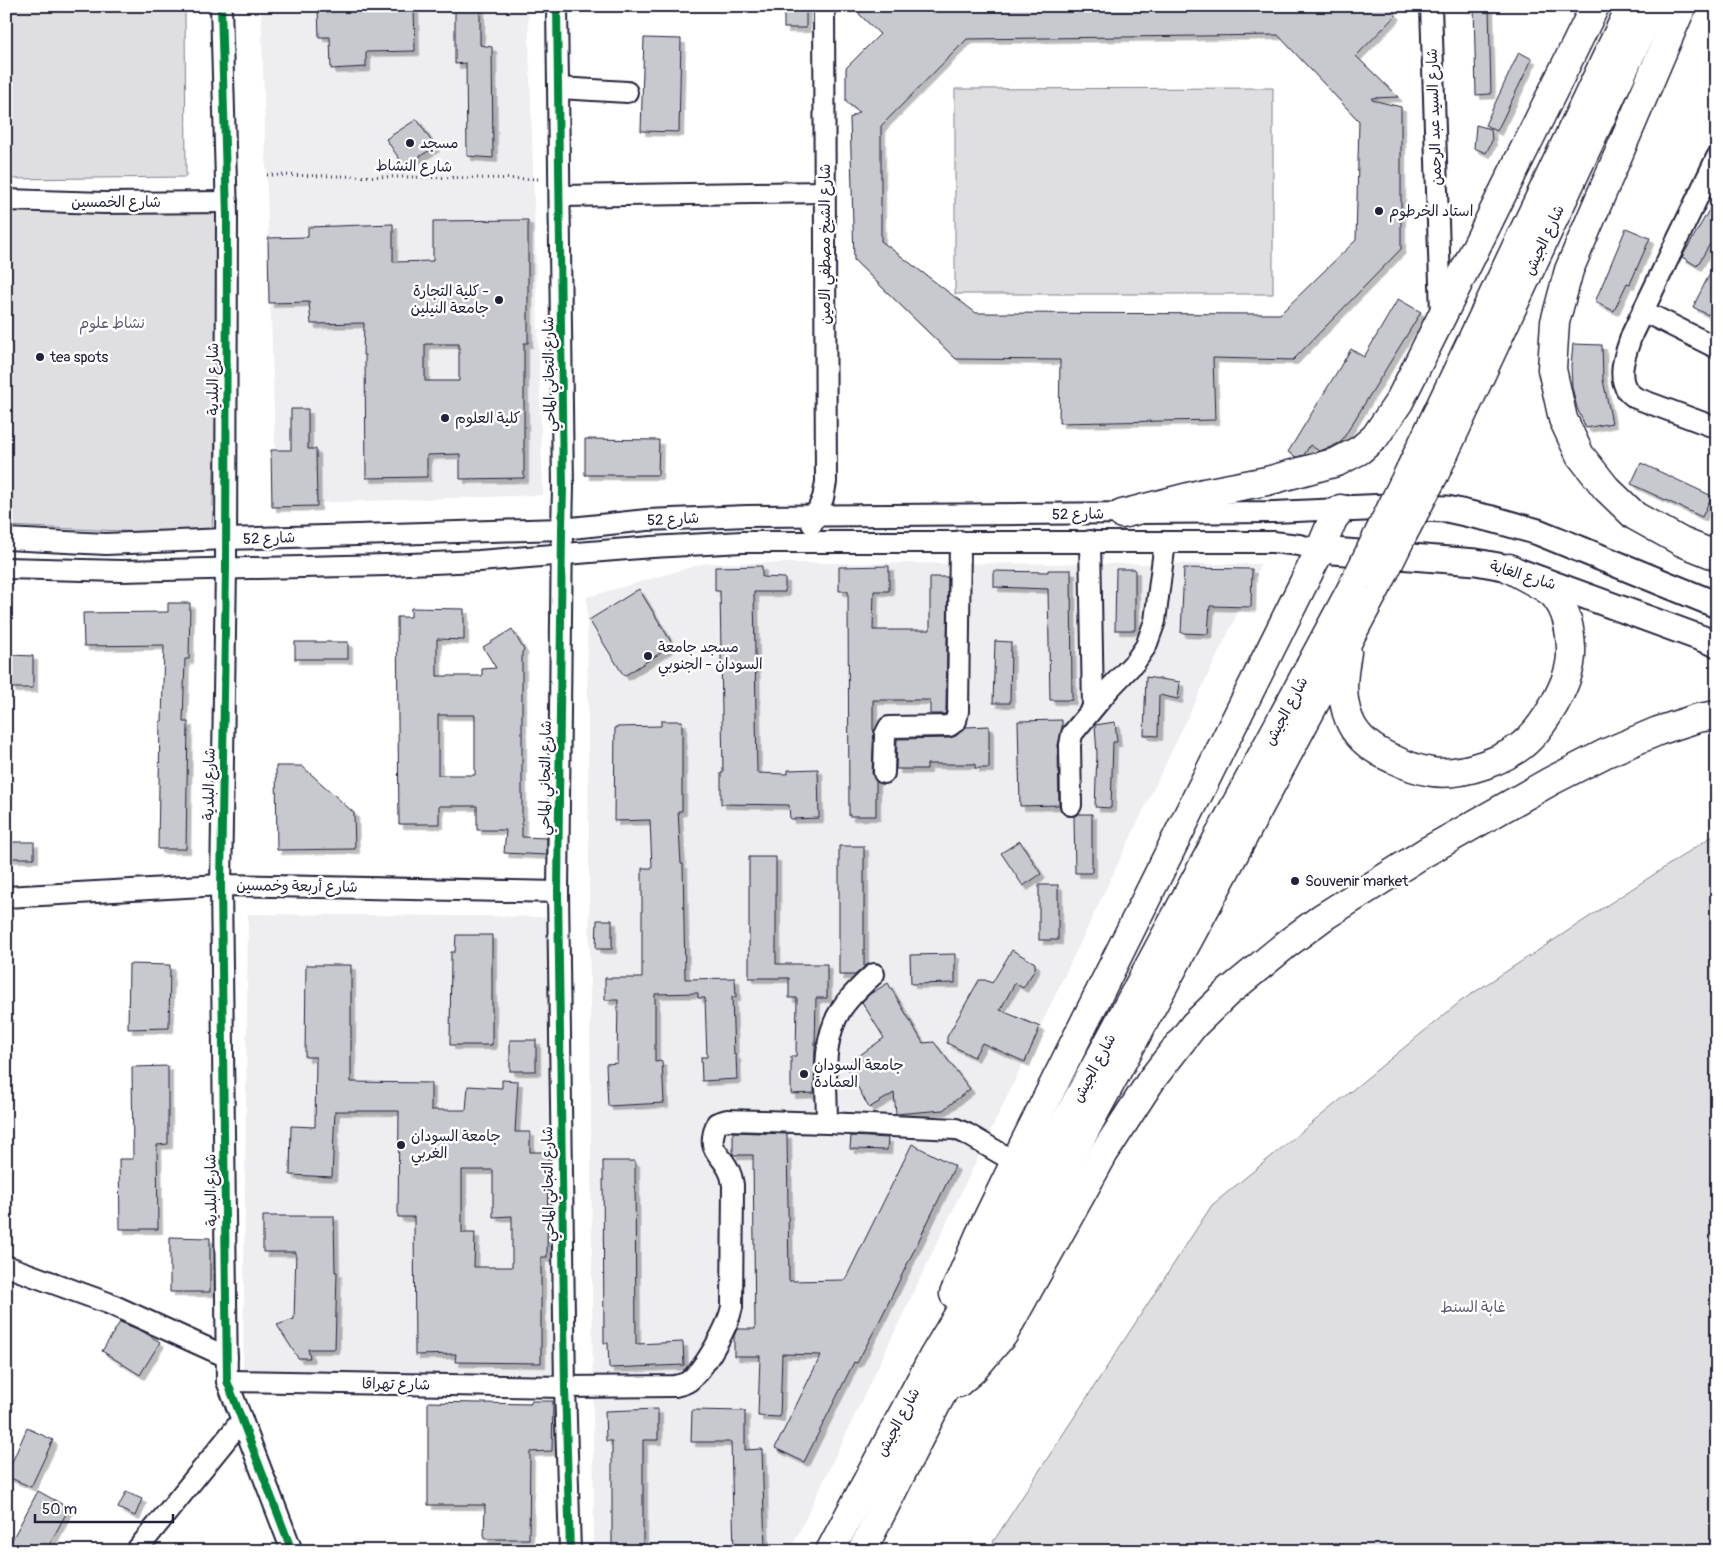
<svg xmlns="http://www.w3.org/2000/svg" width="1723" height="1557" font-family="Pangolin,'Playpen Sans Arabic',sans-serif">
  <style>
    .built { fill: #eeeef1 }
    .green { fill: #dfdfe2; stroke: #80808e }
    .building { fill: #c8c8cf; stroke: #22223b; fill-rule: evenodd; filter: url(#shadow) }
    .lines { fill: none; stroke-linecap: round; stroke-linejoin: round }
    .minor-casing { stroke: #22223b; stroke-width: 24 }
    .major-casing { stroke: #22223b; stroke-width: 29 }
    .highway-casing { stroke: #22223b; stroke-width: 31 }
    .path { stroke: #22223b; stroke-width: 3; stroke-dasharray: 1 4; stroke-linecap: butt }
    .minor { stroke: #fff; stroke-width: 20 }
    .major { stroke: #fff; stroke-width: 25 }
    .highway { stroke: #fff; stroke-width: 28 }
    .highway-bridge-casing { stroke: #22223b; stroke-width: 31; stroke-linecap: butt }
    .highway-bridge { stroke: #fff; stroke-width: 28 }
    .cycleway-casing { stroke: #fff; stroke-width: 11 }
    .cycleway { stroke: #00873e; stroke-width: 8 }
    .poi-dot { fill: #22223b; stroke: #fff; stroke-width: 2 }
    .labels { text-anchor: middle; stroke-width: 5; stroke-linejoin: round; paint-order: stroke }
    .street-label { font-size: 15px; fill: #22223b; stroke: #fff }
    .poi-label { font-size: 15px; fill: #22223b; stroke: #fff; text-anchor: start }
    .park-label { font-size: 15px; fill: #5b5b6d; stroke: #fff }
  </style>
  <defs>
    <filter id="shadow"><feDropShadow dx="4.5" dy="4.5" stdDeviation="0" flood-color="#0004"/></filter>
  </defs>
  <rect width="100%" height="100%" fill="#fff"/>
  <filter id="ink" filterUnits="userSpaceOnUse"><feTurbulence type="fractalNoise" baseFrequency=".02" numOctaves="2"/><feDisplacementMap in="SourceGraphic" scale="10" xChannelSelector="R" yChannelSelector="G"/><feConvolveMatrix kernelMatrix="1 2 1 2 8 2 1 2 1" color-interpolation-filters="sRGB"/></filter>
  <g filter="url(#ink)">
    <g class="built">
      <polygon points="261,6 528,6 543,495 277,504"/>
      <polygon points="706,563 1261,564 790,1551 594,1551 587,597"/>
      <polygon points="248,914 558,917 553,1375 243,1373"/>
    </g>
    <g class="green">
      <polygon points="6,6 185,6 186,177 6,179"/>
      <polygon points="1273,88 1273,294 955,294 955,89"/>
      <polygon points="6,203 222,211 212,535 6,526"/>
      <polygon points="1717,833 1717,1551 1002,1551 993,1542 1212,1205 1461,1001"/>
    </g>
    <g class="building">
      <polygon points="330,6 414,6 415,51 366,52 366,67 331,69 330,37 319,37 318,8 330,8"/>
      <polygon points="455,6 480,6 480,45 492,47 493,158 467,156 466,63 455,64"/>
      <rect x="784" y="6" width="22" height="22"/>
      <path d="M867 6H1388L1396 15 1356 56 1398 97 1372 98V100L1401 107V249L1293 360 1213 358 1215 420 1059 423 1060 360 956 359 854 260 850 118 859 112 846 102V68L880 34 859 14ZM1278 35 1359 121 1356 240 1280 314 976 313 881 241V126L967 39Z"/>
      <polygon points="1474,6 1489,6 1491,94 1476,95"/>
      <polygon points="644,38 681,39 679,132 641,131"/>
      <polygon points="1519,52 1532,59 1497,131 1485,125"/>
      <polygon points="417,119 435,147 404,166 386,139"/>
      <polygon points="1476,125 1491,129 1492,141 1486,153 1474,148"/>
      <polygon points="1717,196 1717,232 1697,266 1682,257"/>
      <path d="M528 220V343H524V478L460 479V454L427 455V477L366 478 365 355H363L364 323 311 324 309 302 269 303 268 238 308 237V227L393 224V262L433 261V221ZM425 344H459V381H425Z"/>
      <polygon points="1626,228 1650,238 1630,284 1627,283 1614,311 1595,302"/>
      <polygon points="1717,259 1717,298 1708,315 1693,307"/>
      <polygon points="1398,299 1421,312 1341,442 1331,447 1319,451 1310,445 1304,455 1296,457 1288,452 1351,349 1364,357"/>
      <polygon points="1573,344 1602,345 1603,380 1612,423 1586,428 1577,408 1572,387 1571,366"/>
      <polygon points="291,409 308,409 308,449 316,449 317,506 272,507 271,450 291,450"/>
      <polygon points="585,439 659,440 658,475 585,475"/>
      <polygon points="1641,463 1712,496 1702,517 1631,484"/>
      <polygon points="762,566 762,577 785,578 785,592 754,592 757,773 788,774 788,770 818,769 819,818 790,819 789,805 721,804 721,773 723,773 720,591 715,591 715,567"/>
      <polygon points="889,566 889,591 874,591 873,630 930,630 930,577 948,577 946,710 945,714 930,714 930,700 873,700 873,730 874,730 872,773 876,781 876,816 849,816 848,591 839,591 839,567"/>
      <polygon points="1184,568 1252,569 1251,607 1210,606 1208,634 1181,633"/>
      <polygon points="1116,569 1135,569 1135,630 1115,630"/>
      <polygon points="1048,570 1071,570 1072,700 1050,700 1048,589 994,587 994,571 1048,572"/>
      <polygon points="639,589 673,645 624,676 589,620"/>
      <polygon points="168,603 190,603 189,659 185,659 183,722 188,722 186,849 158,849 160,721 162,721 164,645 84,646 83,613 168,612"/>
      <path d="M411 608 464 609V640L437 639V676H482V669L496 668 483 647 512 629 524 650 522 652V837L547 838V855L504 853 506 830H477V806H439V824H399L397 617H411ZM438 715H475V775H438Z"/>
      <polygon points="995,641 1011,642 1010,703 993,703"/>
      <rect x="295" y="642" width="53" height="17"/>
      <polygon points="12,655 33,656 33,688 11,688"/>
      <polygon points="1146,677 1180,682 1178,699 1159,695 1158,736 1144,735"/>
      <polygon points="1062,720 1062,728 1058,745 1059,805 1020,806 1018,721"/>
      <polygon points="661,721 682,721 682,811 678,811 681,864 683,864 685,979 735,978 736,997 732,997 734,1055 736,1055 737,1079 702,1081 701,1057 707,1057 705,998 698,998 698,993 655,994 655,1062 662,1061 664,1103 608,1106 606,1064 617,1063 618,1000 605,1000 605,978 642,978 642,868 652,868 650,820 614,821 615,727 661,726"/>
      <polygon points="1115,722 1117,742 1113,742 1111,808 1095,807 1097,754 1095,725"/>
      <polygon points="989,726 989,768 975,768 975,764 927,764 927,769 896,769 897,739 949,738 956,736 966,727"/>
      <polygon points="276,766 302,766 354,813 355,849 277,850"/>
      <polygon points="1078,814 1092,814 1092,873 1075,873 1074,816"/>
      <polygon points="1020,841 1041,874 1023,886 1001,853"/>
      <rect x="6" y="842" width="28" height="16"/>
      <polygon points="839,846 864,846 864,967 855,975 839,975"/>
      <polygon points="749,857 776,857 776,964 827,964 827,998 816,998 814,1093 791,1094 791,1056 796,1056 797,998 789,998 789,978 749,978"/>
      <rect x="1039" y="885" width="19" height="55"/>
      <polygon points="597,920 612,920 612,949 596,949"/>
      <polygon points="456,935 492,935 492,1045 450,1045 451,952 455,952"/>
      <polygon points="1012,950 1035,963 1035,969 1023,988 1015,983 1000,1010 1040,1027 1025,1062 982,1043 974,1057 947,1043 947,1037 979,980 985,980 992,983"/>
      <polygon points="955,954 955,983 911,984 910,955"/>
      <polygon points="129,964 170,965 169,1028 128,1029"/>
      <path d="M306 965H351V1082L431 1083V1110H466L468 1086 502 1088V1080L518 1081 515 1132H530V1152H548L547 1257H541V1363L455 1362 456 1354 415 1355 414 1217H398L399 1111H335L332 1177 290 1175 291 1126 315 1127 316 1057H305ZM462 1170H493V1217L512 1216V1267H474L475 1233H462Z"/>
      <polygon points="888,983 923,1043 934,1042 970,1089 943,1110 896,1114 894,1093 869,1108 846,1065 884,1038 862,1002 870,994"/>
      <rect x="510" y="1040" width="26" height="31"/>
      <polygon points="168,1066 168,1144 157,1145 158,1229 120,1229 119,1159 133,1159 132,1067"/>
      <polygon points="733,1132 787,1134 789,1281 845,1280 912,1144 955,1166 881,1318 857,1363 854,1362 804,1462 775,1448 821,1355 782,1354 780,1417 758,1416 760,1356 734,1356 734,1336 737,1329 755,1329 753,1155 733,1155"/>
      <polygon points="851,1136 888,1138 887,1150 850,1149"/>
      <polygon points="603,1161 635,1161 636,1344 683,1342 684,1365 609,1368 608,1343 604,1343"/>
      <polygon points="263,1216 334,1216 335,1272 337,1272 335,1349 308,1349 310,1358 298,1358 277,1325 294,1319 296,1252 263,1252"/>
      <polygon points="170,1237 210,1238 210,1292 170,1292"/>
      <polygon points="120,1322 142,1331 160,1342 140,1375 102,1351"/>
      <polygon points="531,1401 553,1401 552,1451 530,1452 529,1539 484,1539 485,1505 428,1505 428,1402 531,1404"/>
      <polygon points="658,1409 658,1440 643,1440 643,1546 612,1546 612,1441 606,1441 605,1411"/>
      <polygon points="692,1410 745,1411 745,1450 762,1449 765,1551 734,1551 731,1442 691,1442"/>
      <polygon points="27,1428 53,1440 31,1487 6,1476"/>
      <polygon points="38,1491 69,1508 46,1551 6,1551"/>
      <polygon points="126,1492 142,1499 135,1516 118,1508"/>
    </g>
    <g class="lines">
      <g class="minor-casing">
        <g id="minor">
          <polyline points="221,6 227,216 226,568 221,885 227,1381 292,1551"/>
          <polyline points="557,6 563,488 562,529 558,892 565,1387 570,1551"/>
          <polyline points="1431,6 1441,314"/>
          <polyline points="559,88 627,92"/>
          <path d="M1717 157 1632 334C1627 350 1616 374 1627 390 1629 393 1633 396 1636 398L1717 428"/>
          <polyline points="561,196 825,192"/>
          <polyline points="6,200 105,203 227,202"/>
          <polyline points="1643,311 1717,348"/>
          <polyline points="812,524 823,498 826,482 824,6"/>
          <polyline points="6,539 106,544 225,539 562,529 647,520 747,516 1274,512 1341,509"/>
          <polyline points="1090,541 1093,707"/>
          <polyline points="6,568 121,571 387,565 479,561 652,547 742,542 1273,542 1299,545 1320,550"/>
          <polyline points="884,773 885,735 889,727 949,726 956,721 958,711 960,541"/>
          <polyline points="1071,805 1070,745 1072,734 1110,688 1135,662 1146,646 1155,621 1165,542"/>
          <polyline points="6,897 221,885 558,892"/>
          <path d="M827 1123C827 1085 820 1041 842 1008 851 995 863 984 874 974"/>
          <polyline points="6,1266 108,1303 227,1357"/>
          <path d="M227 1381 565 1387 675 1386C679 1385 685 1384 689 1381 705 1368 728 1327 732 1307L733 1185C732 1181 732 1177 730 1173 721 1151 705 1153 717 1123L727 1120 827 1123 956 1129 967 1134 1015 1162"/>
          <polyline points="136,1551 242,1420"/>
        </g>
      </g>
      <g class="major-casing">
        <g id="major">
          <polyline points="1341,509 1388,507 1447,509 1492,519 1538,532 1717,605"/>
          <polyline points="1320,550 1476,562 1509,568 1717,644"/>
        </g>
      </g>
      <g class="highway-casing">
        <g id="highway">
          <polyline points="1682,6 1569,270 1555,322 1552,369 1563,419 1580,455 1606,488 1635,516 1682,542 1717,556"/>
          <polyline points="1410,470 1631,6"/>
          <polyline points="1435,473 1653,6"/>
          <polyline points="1122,514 1204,493 1267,481 1337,462 1360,450 1375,437 1399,402 1441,318 1595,6"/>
          <path d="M1347 652C1343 675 1340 697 1349 719 1356 738 1375 751 1393 759 1405 765 1419 770 1432 772 1462 776 1509 760 1530 738 1539 729 1547 717 1554 705 1564 686 1572 669 1571 648 1570 629 1567 610 1554 595 1548 588 1519 574 1509 568"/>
          <polyline points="954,1294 980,1234 1015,1162 1320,550 1333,519 1341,509"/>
          <polyline points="958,1383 973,1370 1003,1335 1104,1153 1152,1079 1194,1025 1227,993 1288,943 1323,917 1424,853 1551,781 1606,753 1658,731 1698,718 1717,715"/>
          <polyline points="830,1551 933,1357 996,1252 1355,582"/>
          <polyline points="862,1551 937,1403 1193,931 1380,581"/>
        </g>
      </g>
      <polyline class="path" points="267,175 542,179"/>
      <use href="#minor" class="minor"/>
      <use href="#major" class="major"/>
      <use href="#highway" class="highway"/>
      <g class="highway-bridge-casing">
        <g id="highway-bridge">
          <polyline points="1380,581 1403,534 1435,473"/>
          <polyline points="1355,582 1410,470"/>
        </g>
      </g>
      <use href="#highway-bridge" class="highway-bridge"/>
      <g class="cycleway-casing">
        <g id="cycleway">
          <polyline points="221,6 227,216 226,568 221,885 227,1381 292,1551"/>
          <polyline points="557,6 563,488 562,529 558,892 565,1387 570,1551"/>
        </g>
      </g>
      <use href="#cycleway" class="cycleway"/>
    </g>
  </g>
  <g class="poi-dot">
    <circle cx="410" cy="143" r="5"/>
    <circle cx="1379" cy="211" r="5"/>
    <circle cx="499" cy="300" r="5"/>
    <circle cx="40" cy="357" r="5"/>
    <circle cx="445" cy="418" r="5"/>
    <circle cx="648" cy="656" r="5"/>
    <circle cx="1295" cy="881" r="5"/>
    <circle cx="804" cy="1074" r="5"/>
    <circle cx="401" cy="1145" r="5"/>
  </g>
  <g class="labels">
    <g class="street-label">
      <text transform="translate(1434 117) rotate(-92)" y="5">شارع السيد عبد الرحمن</text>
      <text transform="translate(414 166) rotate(1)" y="5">شارع النشاط</text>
      <text x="116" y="207">شارع الخمسين</text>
      <text transform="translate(1544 240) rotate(-65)" y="5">شارع الجيش</text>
      <text transform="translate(825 244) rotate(-90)" y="5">شارع الشيخ مصطفي الامين</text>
      <text transform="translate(549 374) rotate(-91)" y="5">شارع التجاني الماحي</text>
      <text transform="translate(213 379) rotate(-90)" y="5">شارع البلدية</text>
      <text transform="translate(1078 514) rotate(-1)" y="5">شارع 52</text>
      <text transform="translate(673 519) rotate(-3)" y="5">شارع 52</text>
      <text transform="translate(269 538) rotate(-2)" y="5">شارع 52</text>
      <text transform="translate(1523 575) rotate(17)" y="5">شارع الغابة</text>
      <text transform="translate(1286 711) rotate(-62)" y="5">شارع الجيش</text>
      <text transform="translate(545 778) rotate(-89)" y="5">شارع التجاني الماحي</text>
      <text transform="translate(209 784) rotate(-89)" y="5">شارع البلدية</text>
      <text transform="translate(297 886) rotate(1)" y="5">شارع أربعة وخمسين</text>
      <text transform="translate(1094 1068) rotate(-62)" y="5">شارع الجيش</text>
      <text transform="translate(548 1184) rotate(-91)" y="5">شارع التجاني الماحي</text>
      <text transform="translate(211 1190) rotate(-91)" y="5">شارع البلدية</text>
      <text transform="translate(396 1384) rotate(1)" y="5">شارع تهراقا</text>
      <text transform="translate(898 1422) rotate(-62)" y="5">شارع الجيش</text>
    </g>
    <g class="poi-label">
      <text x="420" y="148">مسجد</text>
      <text x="1389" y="216">استاد الخرطوم</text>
      <text x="489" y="296" text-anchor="end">كلية التجارة -<tspan x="489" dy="17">جامعة النيلين</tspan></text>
      <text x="50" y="362">tea spots</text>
      <text x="455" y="423">كلية العلوم</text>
      <text x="658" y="652">مسجد جامعة<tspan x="658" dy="17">السودان - الجنوبي</tspan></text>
      <text x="1305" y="886">Souvenir market</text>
      <text x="814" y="1070">جامعة السودان<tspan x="814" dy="17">العمادة</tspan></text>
      <text x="411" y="1141">جامعة السودان<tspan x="411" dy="17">الغربي</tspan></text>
    </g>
    <g class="park-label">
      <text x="112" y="328">نشاط علوم</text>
      <text x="1473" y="1312">غابة السنط</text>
    </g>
  </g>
  <rect width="1723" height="1557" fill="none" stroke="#fff" stroke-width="25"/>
  <rect x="12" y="12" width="1698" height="1532" fill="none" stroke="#22223b" stroke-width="2" filter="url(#ink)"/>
  <path d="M35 1514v8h138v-8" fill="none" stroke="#22223b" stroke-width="2.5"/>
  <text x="42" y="1514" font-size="15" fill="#22223b" stroke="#ffffff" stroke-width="4" paint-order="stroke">50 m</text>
</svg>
